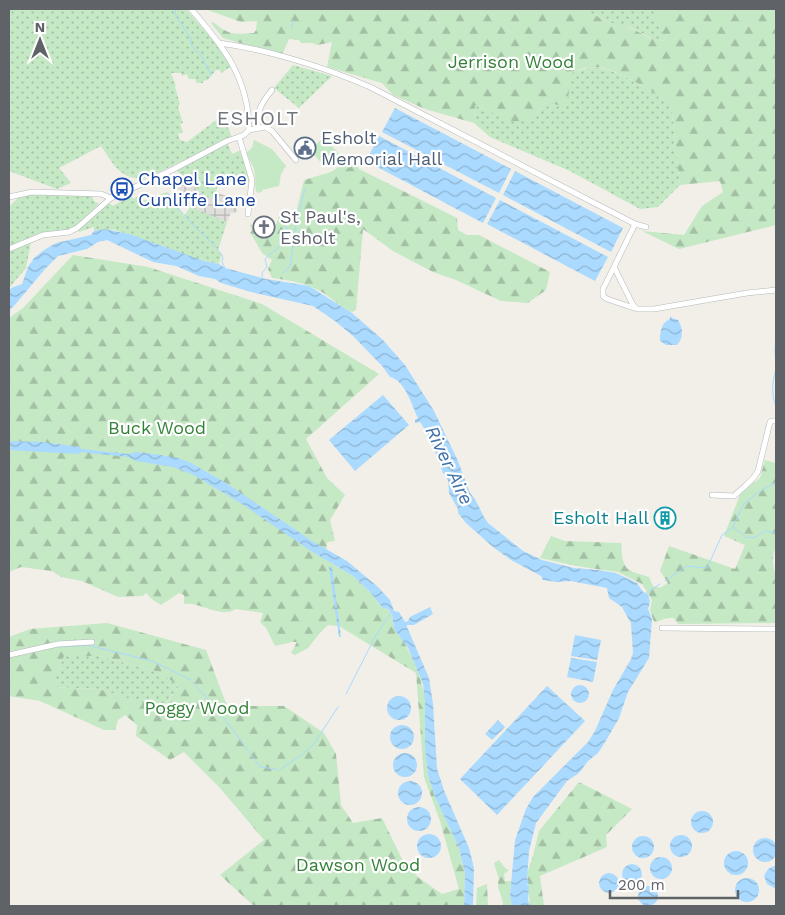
<svg xmlns="http://www.w3.org/2000/svg" width="785" height="915" font-family="'Work Sans',sans-serif">
  <style>
    .industrial { fill: url(#industrial-grid) }
    .grass { fill: url(#grass-dots) }
    .forest { fill: url(#forest-firs); fill-rule: evenodd }
    .park { fill: #c5e8c5 }
    .water { fill: url(#water-waves) }
    .lines { fill: none; stroke-linecap: round; stroke-linejoin: round }
    .stream { stroke: #aadaff; stroke-width: 1 }
    .minor-casing { stroke: #b5b8bc; stroke-width: 6 }
    .minor { stroke: #fff; stroke-width: 5 }
    .labels { text-anchor: middle; stroke-width: 4.5; stroke-linejoin: round; paint-order: stroke }
    .park-label { font-size: 18px; fill: #348238; stroke: #fff }
    .service-label { font-size: 18px; fill: #4e5e75; stroke: #fff; text-anchor: start }
    .transit-label { font-size: 18px; fill: #164399; stroke: #fff; text-anchor: start }
    .worship-label { font-size: 18px; fill: #5b616d; stroke: #fff; text-anchor: start }
    .culture-label { font-size: 18px; fill: #0d838f; stroke: #fff; text-anchor: end }
    .water-label { font-size: 19px; font-style: italic; fill: #4174aa; stroke: #fff }
    .quarter-label { font-size: 20px; letter-spacing: 1px; fill: #70757a; stroke: #fff }
  </style>
  <defs>
    <pattern id="industrial-grid" width="8" height="8" patternUnits="userSpaceOnUse" patternTransform="scale(1.25)"><rect width="8" height="8" fill="#e0deda"/><path d="M0 4h8M4 0v8" fill="none" stroke="#b9b8b5"/></pattern>
    <pattern id="grass-dots" width="8" height="8" patternUnits="userSpaceOnUse" patternTransform="scale(1.25)"><rect width="8" height="8" fill="#c5e8c5"/><path d="M2 2h.1M6 6h.1" fill="none" stroke="#a3c0a4" stroke-width="1.8" stroke-linecap="round"/></pattern>
    <pattern id="forest-firs" width="22" height="20" patternUnits="userSpaceOnUse" patternTransform="scale(1.25)"><rect width="22" height="20" fill="#c5e8c5"/><path d="M5 1l3.5 6h-7zM16 11l3.5 6h-7z" fill="#a3c0a4"/></pattern>
    <pattern id="water-waves" width="16" height="10" patternUnits="userSpaceOnUse" patternTransform="scale(1.25)"><rect width="16" height="10" fill="#aadaff"/><path d="M0 5q4-4 8 0t8 0" fill="none" stroke="#8eb4d2"/></pattern>
  </defs>
  <rect width="100%" height="100%" fill="#f1efe8"/>
  <polygon class="industrial" points="178,173 207,198 215,196 216,192 239,201 246,201 247,203 240,205 240,207 237,208 237,212 231,213 227,222 194,209 191,206 193,203 169,180"/>
  <g class="grass">
    <path d="M9 9H186L214 41 232 66 221 73 220 70H216L208 80 203 81V83H197L195 79H189L187 74 182 76 181 73H171L176 86 175 87 180 104 178 107 183 123 180 124 183 132 178 134 180 140 187 142 223 115 232 137 149 177C122 183 114 165 101 146L59 168 71 183 57 189 9 171Z"/>
    <polygon points="582,9 653,9 660,24 665,41 653,39 630,27 610,23"/>
    <polygon points="293,65 332,76 299,108 274,88"/>
    <path d="M592 67C618 68 649 90 671 104L680 185 658 207 640 209 570 171 490 137 474 123 475 105 531 119 573 72Z"/>
    <polygon points="228,144 232,154 241,150 249,174 250,183 231,180 230,184 221,182 218,184 215,196 207,198 177,171 179,168"/>
    <polygon points="167,192 184,216 191,206 195,209 227,222 218,250 222,254 219,264 204,261 115,230 105,229 94,231 94,227 79,232 78,230 87,223 108,202 113,206 131,196 133,199 137,197 140,202"/>
    <polygon points="28,194 92,195 94,201 99,204 77,225 67,230 40,233 9,246 9,207 19,197"/>
    <polygon points="31,242 26,268 9,288 9,252"/>
    <polygon points="64,656 100,656 159,672 179,686 161,709 99,689 51,687"/>
  </g>
  <g class="forest">
    <path d="M205 9H582L610 23 627 26 650 38 664 41 665 40 653 9H776V225L679 249 642 231 684 235 702 206 723 192 720 181 680 185 671 104C654 93 613 65 593 67 586 67 579 70 573 72L566 107 546 102 531 119 513 122 475 105 474 123 425 109 393 95 382 83 327 67 332 42 318 45 312 43H301L299 40 289 39 282 55 223 38 211 23 213 22C231 36 232 34 254 33L256 30 257 21 241 22Z"/>
    <path d="M357 162 359 169 457 218 458 230 467 235H479L550 272 546 290 528 303 501 301 456 280 433 272 393 251 363 229 356 310 352 312C341 308 332 298 322 292 306 283 289 280 272 278L268 269 272 260 262 253 250 232 252 231 250 225 251 224 260 236 274 230 280 214 294 221 304 180 331 172 345 163Z"/>
    <path d="M73 255 148 267 262 304 379 374 306 439 327 478 345 495 330 520 335 541 327 542 326 560 353 576 369 591 383 608 387 609 392 615 393 624 397 634 403 640 417 668 425 696V749L428 775 435 797 459 848 465 874 464 906H254L220 875 264 840 220 788 184 752 170 760 136 736 137 725 125 715 118 720 115 730H104L40 701 9 696V637L30 629 107 623 206 650 227 706H284L324 733 336 754 341 805 353 823 382 818 403 861 419 878 442 894 459 889 440 821 424 777 416 673 339 626 328 625 319 634 308 648 295 655 291 653 297 642H292L275 646 266 628 260 622 263 613 236 609C220 619 202 602 184 604V595L179 593 161 605 153 600 146 593 143 596 118 597 82 581 61 577 52 571 21 567 9 572V318L23 308ZM64 656H100L159 672 179 686 162 709 99 689 52 687Z"/>
    <path d="M765 460 776 463V546C772 555 772 566 776 575V623L678 624 674 618C664 617 661 622 654 622L650 610 652 600 642 584 618 572 576 566 540 558 551 536 565 541 621 543C623 571 624 569 649 577L653 586 660 588 668 583 660 571 669 546 735 569 745 545 724 536 741 492 760 478Z"/>
    <polygon points="579,782 632,809 606,835 607,847 540,876 544,906 530,906 527,873 533,856 539,831"/>
    <path d="M499 860 506 869 509 870 504 874 505 881H511L510 896 512 906H503C504 897 495 889 499 879L494 863Z"/>
    <polygon points="487,884 488,906 476,906 477,888"/>
  </g>
  <g class="park">
    <polygon points="324,137 339,154 324,166 310,150"/>
    <path d="M254 140 272 149 286 166 281 174 279 186 262 190V192L257 193C254 187 256 183 255 176 255 168 250 160 246 153L252 148Z"/>
  </g>
  <g class="water">
    <polygon points="395,108 511,169 499,193 382,132"/>
    <polygon points="379,136 496,198 483,223 366,161"/>
    <polygon points="515,171 623,228 611,252 503,195"/>
    <polygon points="500,200 608,257 595,281 487,224"/>
    <path d="M105 229 129 234 204 261 219 264 225 268 266 279 309 286 352 313 382 339 405 365 434 411 458 461 470 493 475 499 484 517 488 523 523 551 542 560 574 568 598 570 616 573 637 583 643 592 648 594 650 602 648 609 652 619 649 658 628 692 619 718 607 739 598 753 588 761 579 773 567 781 536 823 529 851 527 879 529 881 527 885 529 887 528 900 530 906H512L510 896 515 840 526 809 533 797 588 742 595 731 613 690 631 659 633 653 631 623 628 618 622 607 609 598 607 588 571 581 556 582 543 580 541 576 511 560 493 547 466 523 458 513V509L449 493 448 480 443 473 430 438 420 422 415 423V420L418 418C412 406 405 380 390 377L383 367 354 337 335 321 313 306 251 292 221 283 215 279 199 276 176 266 153 262 107 240 98 242 87 249 58 256 45 269 14 306 9 310V293L11 288 22 284 28 267 34 258 44 250 56 243 91 235 94 231Z"/>
    <path d="M670 316 672 318 678 320C683 328 684 338 677 345H666L660 341C660 332 661 323 670 319Z"/>
    <polygon points="383,395 409,425 355,471 329,440"/>
    <polygon points="9,441 43,442 80,447 81,449 128,454 136,452 154,454 178,458 191,463 226,483 312,541 347,561 378,587 390,600 394,611 399,612 405,622 408,621 410,617 430,607 433,614 414,625 407,625 407,627 429,678 433,704 437,769 445,793 469,848 474,868 473,906 464,906 465,874 459,848 435,797 428,775 425,749 425,702 423,684 408,648 394,629 392,615 388,609 383,608 369,591 353,576 311,551 242,504 192,474 173,467 136,461 128,457 81,452 79,454 9,450"/>
    <polygon points="329,567 332,567 341,637 339,637"/>
    <polygon points="575,635 601,640 597,660 571,656"/>
    <polygon points="571,658 597,662 593,682 567,677"/>
    <circle cx="580" cy="694" r="9"/>
    <polygon points="547,686 585,721 497,815 460,779"/>
    <circle cx="399" cy="708" r="12"/>
    <polygon points="498,720 505,727 492,740 485,734"/>
    <circle cx="402" cy="737" r="12"/>
    <circle cx="405" cy="765" r="12"/>
    <circle cx="410" cy="793" r="12"/>
    <circle cx="419" cy="819" r="12"/>
    <circle cx="702" cy="822" r="11"/>
    <circle cx="429" cy="846" r="12"/>
    <circle cx="681" cy="846" r="11"/>
    <circle cx="643" cy="847" r="11"/>
    <circle cx="765" cy="850" r="12"/>
    <circle cx="736" cy="863" r="12"/>
    <circle cx="661" cy="868" r="11"/>
    <circle cx="632" cy="874" r="10"/>
    <polygon points="776,865 776,889 767,884 764,876 768,869"/>
    <circle cx="609" cy="883" r="10"/>
    <circle cx="747" cy="890" r="12"/>
    <circle cx="648" cy="896" r="10"/>
  </g>
  <g class="lines">
    <g class="stream">
      <polyline points="175,9 176,16 191,39 191,45 196,51 200,53 211,75"/>
      <polyline points="292,28 293,20"/>
      <polyline points="168,193 179,209 196,228 215,246 223,257 222,262 225,268"/>
      <polyline points="282,273 289,268 291,263 293,238 305,189"/>
      <polyline points="262,277 262,273 267,267 265,259 281,245 288,228 286,228 280,217"/>
      <polyline points="776,332 775,351 776,366"/>
      <path d="M776 369C772 383 771 393 776 407"/>
      <polyline points="733,527 747,538 756,537 765,531 776,533"/>
      <polyline points="665,581 687,566 707,568 722,535 733,527 743,505 756,494 776,482"/>
      <polyline points="646,593 660,584"/>
      <polyline points="56,647 87,645 152,661 191,680 221,714 260,767 276,769"/>
      <polyline points="346,694 376,635 390,614"/>
      <polyline points="279,770 300,756 313,745 338,707"/>
    </g>
    <g class="minor-casing">
      <g id="minor">
        <path d="M191 9C223 46 249 78 249 130"/>
        <path d="M219 43C266 49 327 68 370 87L635 224 646 227"/>
        <path d="M258 128C256 112 262 102 272 90"/>
        <polyline points="239,137 252,180 248,214"/>
        <polyline points="9,197 32,192 101,194 111,198"/>
        <polyline points="635,224 614,267 633,305 637,309 654,309 747,293 776,290"/>
        <polyline points="9,249 43,235 69,232 77,228 111,198 172,170 227,141 244,135 249,130 265,127 272,131 296,160"/>
        <polyline points="614,267 603,289 603,296 607,299 634,308"/>
        <path d="M712 495 734 496C741 489 755 479 758 471L770 422 771 421H776"/>
        <polyline points="662,628 776,629"/>
        <polyline points="9,655 58,644 92,642"/>
      </g>
    </g>
    <use href="#minor" class="minor"/>
  </g>
  <defs>
    <g id="civic-ring" transform="scale(1.125)"><circle r="9.5" fill="#fff" stroke="#5c6f8a" stroke-width="1.5"/><path d="M-.6-6.5H3V-4.5H.6V-3L4-1V1h2V6H-6V1h2V-1L-.6-3ZM-1.2 2.5V6h2.4V2.5Z" fill="#5c6f8a"/></g>
    <g id="bus-ring" transform="scale(1.125)"><circle r="9.5" fill="#fff" stroke="#1a4fb4" stroke-width="1.5"/><path d="M-5-6H5V4H4V6H2V4H-2V6H-4V4H-5ZM-3.5-4V0h7V-4ZM-3.5 1.2v1.5H-2V1.2ZM2 1.2v1.5H3.5V1.2Z" fill="#1a4fb4"/></g>
    <g id="church-ring" transform="scale(1.125)"><circle r="9.5" fill="#fff" stroke="#6b7280" stroke-width="1.5"/><path d="M-1.2-6h2.4v3.5h3.3v2.4h-3.3V6h-2.4V-.1h-3.3v-2.4h3.3Z" fill="#6b7280"/></g>
    <g id="building-ring" transform="scale(1.125)"><circle r="9.5" fill="#fff" stroke="#0f9aa8" stroke-width="1.5"/><path d="M-4-6H4V6H1V3H-1V6H-4ZM-2.5-4.3h1.7v1.8h-1.7ZM.8-4.3h1.7v1.8H.8ZM-2.5-1h1.7V.8h-1.7ZM.8-1h1.7V.8H.8Z" fill="#0f9aa8"/></g>
  </defs>
  <g fill-rule="evenodd">
    <use href="#civic-ring" x="305" y="148"/>
    <use href="#bus-ring" x="122" y="189"/>
    <use href="#church-ring" x="264" y="227"/>
    <use href="#building-ring" x="665" y="518"/>
  </g>
  <g class="labels">
    <g class="park-label">
      <text x="511" y="68">Jerrison Wood</text>
      <text x="157" y="434">Buck Wood</text>
      <text x="197" y="714">Poggy Wood</text>
      <text x="358" y="871">Dawson Wood</text>
    </g>
    <g class="service-label">
      <text x="321" y="144">Esholt<tspan x="321" dy="21">Memorial Hall</tspan></text>
    </g>
    <g class="transit-label">
      <text x="138" y="185">Chapel Lane<tspan x="138" dy="21">Cunliffe Lane</tspan></text>
    </g>
    <g class="worship-label">
      <text x="280" y="223">St Paul's,<tspan x="280" dy="21">Esholt</tspan></text>
    </g>
    <g class="culture-label">
      <text x="649" y="524">Esholt Hall</text>
    </g>
    <g class="water-label">
      <text transform="translate(450 465) rotate(64)" y="7">River Aire</text>
    </g>
    <g class="quarter-label">
      <text x="258" y="125">ESHOLT</text>
    </g>
  </g>
  <rect width="785" height="915" fill="none" stroke="#5f6368" stroke-width="20"/>
  <g transform="translate(40 40)" stroke="#ffffff" stroke-width="4" paint-order="stroke">
  <path d="M0-4L9 19L0 12L-9 19Z" fill="#5f6368"/>
  <text y="-8" font-size="14" font-weight="bold" text-anchor="middle" fill="#5f6368">N</text>
  </g>
  <path d="M610 890v8h128v-8" fill="none" stroke="#5f6368" stroke-width="2.5"/>
  <text x="618" y="890" font-size="15" fill="#5f6368" stroke="#ffffff" stroke-width="4" paint-order="stroke">200 m</text>
</svg>
